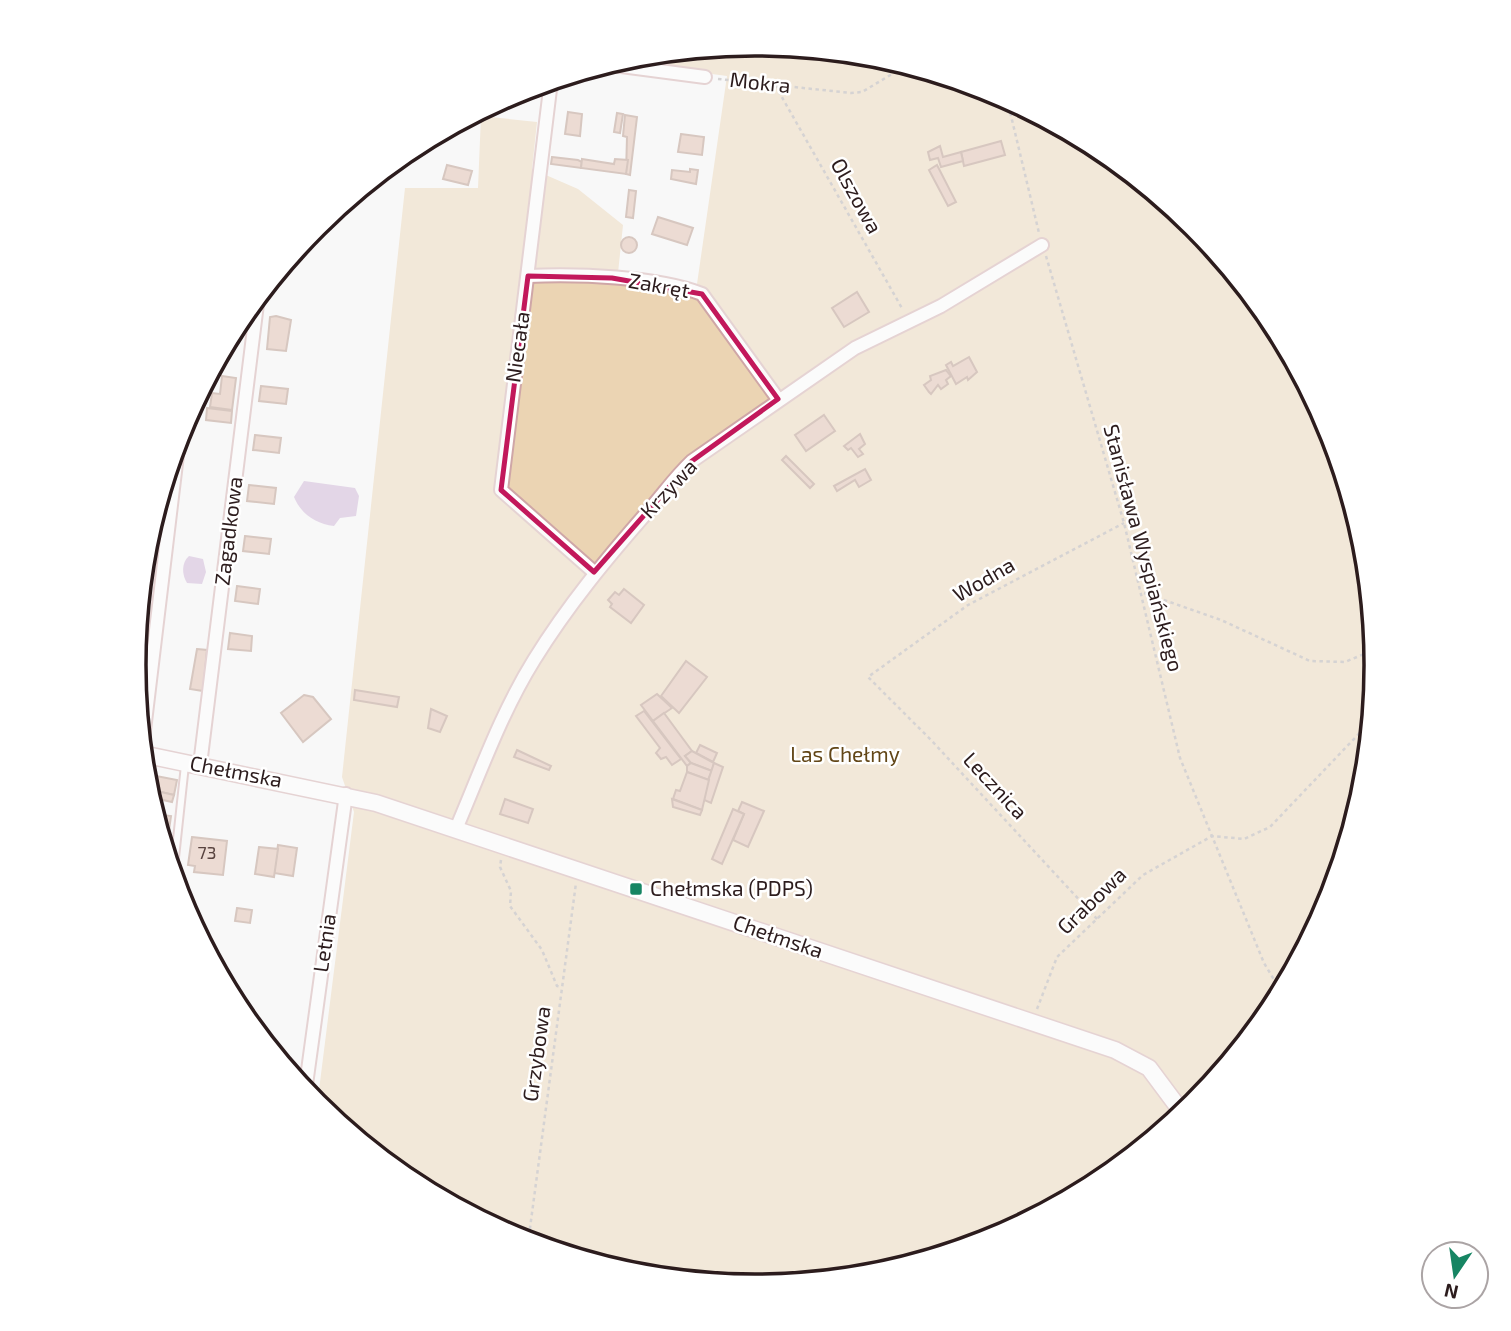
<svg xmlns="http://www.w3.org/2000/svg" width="1511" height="1331" font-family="'Exo 2',sans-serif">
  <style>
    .green { fill: #ebd4b3 }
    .water { fill: #c9add3 }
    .building { fill: #ddb8a6; stroke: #af8c7c; stroke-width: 2 }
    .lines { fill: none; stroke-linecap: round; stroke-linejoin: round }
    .service-casing { stroke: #cfa6a7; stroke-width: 10 }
    .minor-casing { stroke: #cfa6a7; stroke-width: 16 }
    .tertiary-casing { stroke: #cfa6a7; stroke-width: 19 }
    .path { stroke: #aca6a7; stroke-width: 2.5; stroke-dasharray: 3.5 3.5; stroke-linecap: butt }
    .service { stroke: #fff; stroke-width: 6 }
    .minor { stroke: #fff; stroke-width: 12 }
    .tertiary { stroke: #fff; stroke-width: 16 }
    .marked { fill: none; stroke: #c2185b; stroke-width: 5; stroke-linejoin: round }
    .poi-dot { fill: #168563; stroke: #fff; stroke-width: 2.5 }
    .labels { text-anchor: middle; stroke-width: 5; stroke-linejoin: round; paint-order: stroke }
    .number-label { font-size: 18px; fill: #58433f }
    .street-label { font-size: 21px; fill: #2c1c1d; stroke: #fff }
    .park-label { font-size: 21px; fill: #624617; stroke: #fff }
    .poi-label { font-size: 21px; fill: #2c1c1d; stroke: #fff; text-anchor: start }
    .rim { fill: none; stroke: #2c1c1d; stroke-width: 3.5 }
  </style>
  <rect width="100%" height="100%" fill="#f8f8f8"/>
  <path class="green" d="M756 44C796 48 838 48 878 56 909 62 965 79 995 92 1199 178 1349 376 1371 597 1373 621 1378 646 1377 670 1376 690 1373 711 1371 731 1365 787 1351 857 1327 908 1294 979 1251 1043 1199 1101 1182 1119 1161 1133 1143 1148 968 1291 729 1322 520 1241 443 1211 380 1158 317 1106L354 812 342 777 405 188H478L481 116 537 122 532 169 578 189 623 225 618 273 697 284 727 76 645 65 641 55Z"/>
  <g class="water">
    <path d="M304 481 355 488 359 496 356 516 340 518 334 526C316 524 301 514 294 497Z"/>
    <path d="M189 556 203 559 206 572 202 584 187 583C182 575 181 563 189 556Z"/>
  </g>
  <g class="building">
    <polygon points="568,112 582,114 580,136 565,134"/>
    <polygon points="617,113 623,114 620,133 614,132"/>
    <polygon points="625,115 637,117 630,175 626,174 627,137 623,136"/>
    <polygon points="681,134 704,137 702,155 678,152"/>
    <polygon points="1001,141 1005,155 964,166 961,152"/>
    <polygon points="940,146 943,157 961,152 963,161 941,167 938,158 930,160 928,152"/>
    <polygon points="552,157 578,160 582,162 581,168 551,164"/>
    <polygon points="582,159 614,164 615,159 628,160 626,174 581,168"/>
    <polygon points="447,165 472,171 468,185 443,179"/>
    <polygon points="937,165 956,202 948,206 929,170"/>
    <polygon points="690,169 698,170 696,184 671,179 672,170 690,172"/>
    <polygon points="629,190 636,191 633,218 626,217"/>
    <polygon points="658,217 693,228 687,245 652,234"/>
    <circle cx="629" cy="245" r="8"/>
    <polygon points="857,292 869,312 844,327 832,308"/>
    <polygon points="244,313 249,314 245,333 233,331"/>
    <polygon points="276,316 291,320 286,351 267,349 270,317"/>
    <polygon points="969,357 977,372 968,380 967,377 956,384 946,365 951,362 953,366"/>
    <polygon points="946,370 951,376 946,380 948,384 941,389 938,385 931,394 929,392 924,385 931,380 930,376"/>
    <polygon points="222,376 236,378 232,410 210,407 212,393 220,394"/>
    <polygon points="261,386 288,389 286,404 259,401"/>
    <polygon points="207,408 232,411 231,423 206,420"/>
    <polygon points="824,415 835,431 806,451 795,435"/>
    <polygon points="860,434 865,444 859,449 863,454 858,457 851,448 848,450 844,446"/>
    <polygon points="255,435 281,438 279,453 253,450"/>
    <polygon points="786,456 814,484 810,488 782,460"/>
    <polygon points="865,469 871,480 859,487 855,480 837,491 834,486"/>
    <polygon points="249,485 276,488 274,504 247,501"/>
    <polygon points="245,536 271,539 269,554 243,551"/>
    <polygon points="237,586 260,589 258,604 235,601"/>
    <polygon points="624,589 644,605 631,623 610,607 612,604 608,600 615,592 619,595"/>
    <polygon points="230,633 252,636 251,651 228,649"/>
    <polygon points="197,649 207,650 203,691 190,689"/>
    <polygon points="686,661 707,677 679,713 661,696"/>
    <polygon points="355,690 399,697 397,707 354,700"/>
    <polygon points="657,694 672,708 653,721 641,705"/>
    <polygon points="304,695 313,697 331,719 303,742 281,713"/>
    <polygon points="431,709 447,716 440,732 428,728"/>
    <polygon points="644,711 681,759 672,765 666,757 661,759 656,753 660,748 636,716"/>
    <polygon points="664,713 692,751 685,756 691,763 687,766 653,721"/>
    <polygon points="700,745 717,753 713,762 696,753"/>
    <polygon points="517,750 551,766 549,770 514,757"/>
    <polygon points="692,751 714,763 712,771 691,763 685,756"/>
    <polygon points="691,763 712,771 708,780 687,772 687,766"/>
    <polygon points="714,763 723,767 711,803 702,799"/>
    <polygon points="687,772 709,780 702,810 673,799 676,790 680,791"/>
    <polygon points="151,775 177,780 174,795 148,789"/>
    <polygon points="148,789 174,795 172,802 149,797"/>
    <polygon points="505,799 533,809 528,823 500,814"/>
    <polygon points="672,799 702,810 700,815 673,807"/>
    <polygon points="742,802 764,811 748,847 733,840 744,814 738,811"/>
    <polygon points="733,809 744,814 722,864 712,859"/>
    <polygon points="154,814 171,816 169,830 164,829 164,843"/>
    <polygon points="192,837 227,841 223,875 194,872 195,866 188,865"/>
    <polygon points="278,845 297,848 293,876 274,873"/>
    <polygon points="259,847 278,849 274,877 255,874"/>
    <polygon points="237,908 252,910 250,923 235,921"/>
    <polygon points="238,1010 252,1012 252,1027 238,1011"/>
    <polygon points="263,1041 272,1042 271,1048 284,1050 283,1059 277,1058"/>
  </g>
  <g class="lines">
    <g class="service-casing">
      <polyline id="service" points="173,876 185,765"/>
    </g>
    <g class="minor-casing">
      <g id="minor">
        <polyline points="606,64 705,77"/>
        <polyline points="551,81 501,490 594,572"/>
        <path d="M528 276C578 274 655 276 702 294L778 399"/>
        <polyline points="142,747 180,430"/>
        <polyline points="200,765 258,296"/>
        <path d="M456 829C480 773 501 713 534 660 568 605 607 558 650 509 664 493 676 476 692 461L855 348 941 306 1042 245"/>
        <polyline points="305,1092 346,794"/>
      </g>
    </g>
    <g class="tertiary-casing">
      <polyline id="tertiary" points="142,754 376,803 1115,1050 1149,1068 1184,1115"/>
    </g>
    <g class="path">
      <polyline points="718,79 851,93 862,92 907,65"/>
      <polyline points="775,85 903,310"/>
      <polyline points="1007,99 1039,233"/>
      <polyline points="1046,256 1124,523 1180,758 1264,963 1282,993"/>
      <polyline points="1144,593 1221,620 1310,661 1345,662 1376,649"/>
      <polyline points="501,860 500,867 511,891 510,906 542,950 557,986 562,987"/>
      <polyline points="1097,919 931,740 868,677 968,605 1124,523"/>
      <polyline points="1037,1009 1057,957 1143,875 1212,836 1244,839 1270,827 1372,720"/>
      <polyline points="528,1243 576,883"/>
    </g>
    <use href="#service" class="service"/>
    <use href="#minor" class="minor"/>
    <use href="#tertiary" class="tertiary"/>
  </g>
  <path d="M0 0H1511V1331H0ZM528 276 612 278 702 294 778 399 692 461 594 572 501 490Z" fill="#f8f8f8" fill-opacity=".55" fill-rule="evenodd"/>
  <path class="marked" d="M528 276 612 278 702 294 778 399 692 461 594 572 501 490Z"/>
  <rect class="poi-dot" x="629" y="882" width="14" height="14" rx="3.5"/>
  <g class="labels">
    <g class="number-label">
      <text x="207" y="859">73</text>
    </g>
    <g class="street-label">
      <text transform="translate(760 83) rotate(6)" y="7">Mokra</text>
      <text transform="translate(856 196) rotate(61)" y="7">Olszowa</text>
      <text transform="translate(659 286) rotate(10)" y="7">Zakręt</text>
      <text transform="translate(518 347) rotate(-82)" y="7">Niecała</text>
      <text transform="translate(669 489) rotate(-47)" y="7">Krzywa</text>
      <text transform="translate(229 531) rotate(-83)" y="7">Zagadkowa</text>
      <text transform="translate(1143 548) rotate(75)" y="7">Stanisława Wyspiańskiego</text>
      <text transform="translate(984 580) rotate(-30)" y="7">Wodna</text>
      <text transform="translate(236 772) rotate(11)" y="7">Chełmska</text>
      <text transform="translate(995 786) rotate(47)" y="7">Lecznica</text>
      <text transform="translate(1092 901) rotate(-44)" y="7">Grabowa</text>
      <text transform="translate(778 937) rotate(19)" y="7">Chełmska</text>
      <text transform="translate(325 943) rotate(-82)" y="7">Letnia</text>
      <text transform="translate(537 1054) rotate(-82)" y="7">Grzybowa</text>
    </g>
    <g class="park-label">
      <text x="845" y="762">Las Chełmy</text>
    </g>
    <g class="poi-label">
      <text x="650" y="896">Chełmska (PDPS)</text>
    </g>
  </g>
  <path d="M0 0H1511V1331H0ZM146 665a609 609 0 1 1 1218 0a609 609 0 1 1-1218 0Z" fill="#fff" fill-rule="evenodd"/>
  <path class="rim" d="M146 665a609 609 0 1 1 1218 0a609 609 0 1 1-1218 0Z"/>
  <g transform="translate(1455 1275) rotate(193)"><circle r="33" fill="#ffffff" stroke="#aba4a5" stroke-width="2"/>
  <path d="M0-5L12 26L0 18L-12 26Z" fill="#168563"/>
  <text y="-10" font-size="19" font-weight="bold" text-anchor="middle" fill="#2c1c1d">N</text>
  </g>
</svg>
